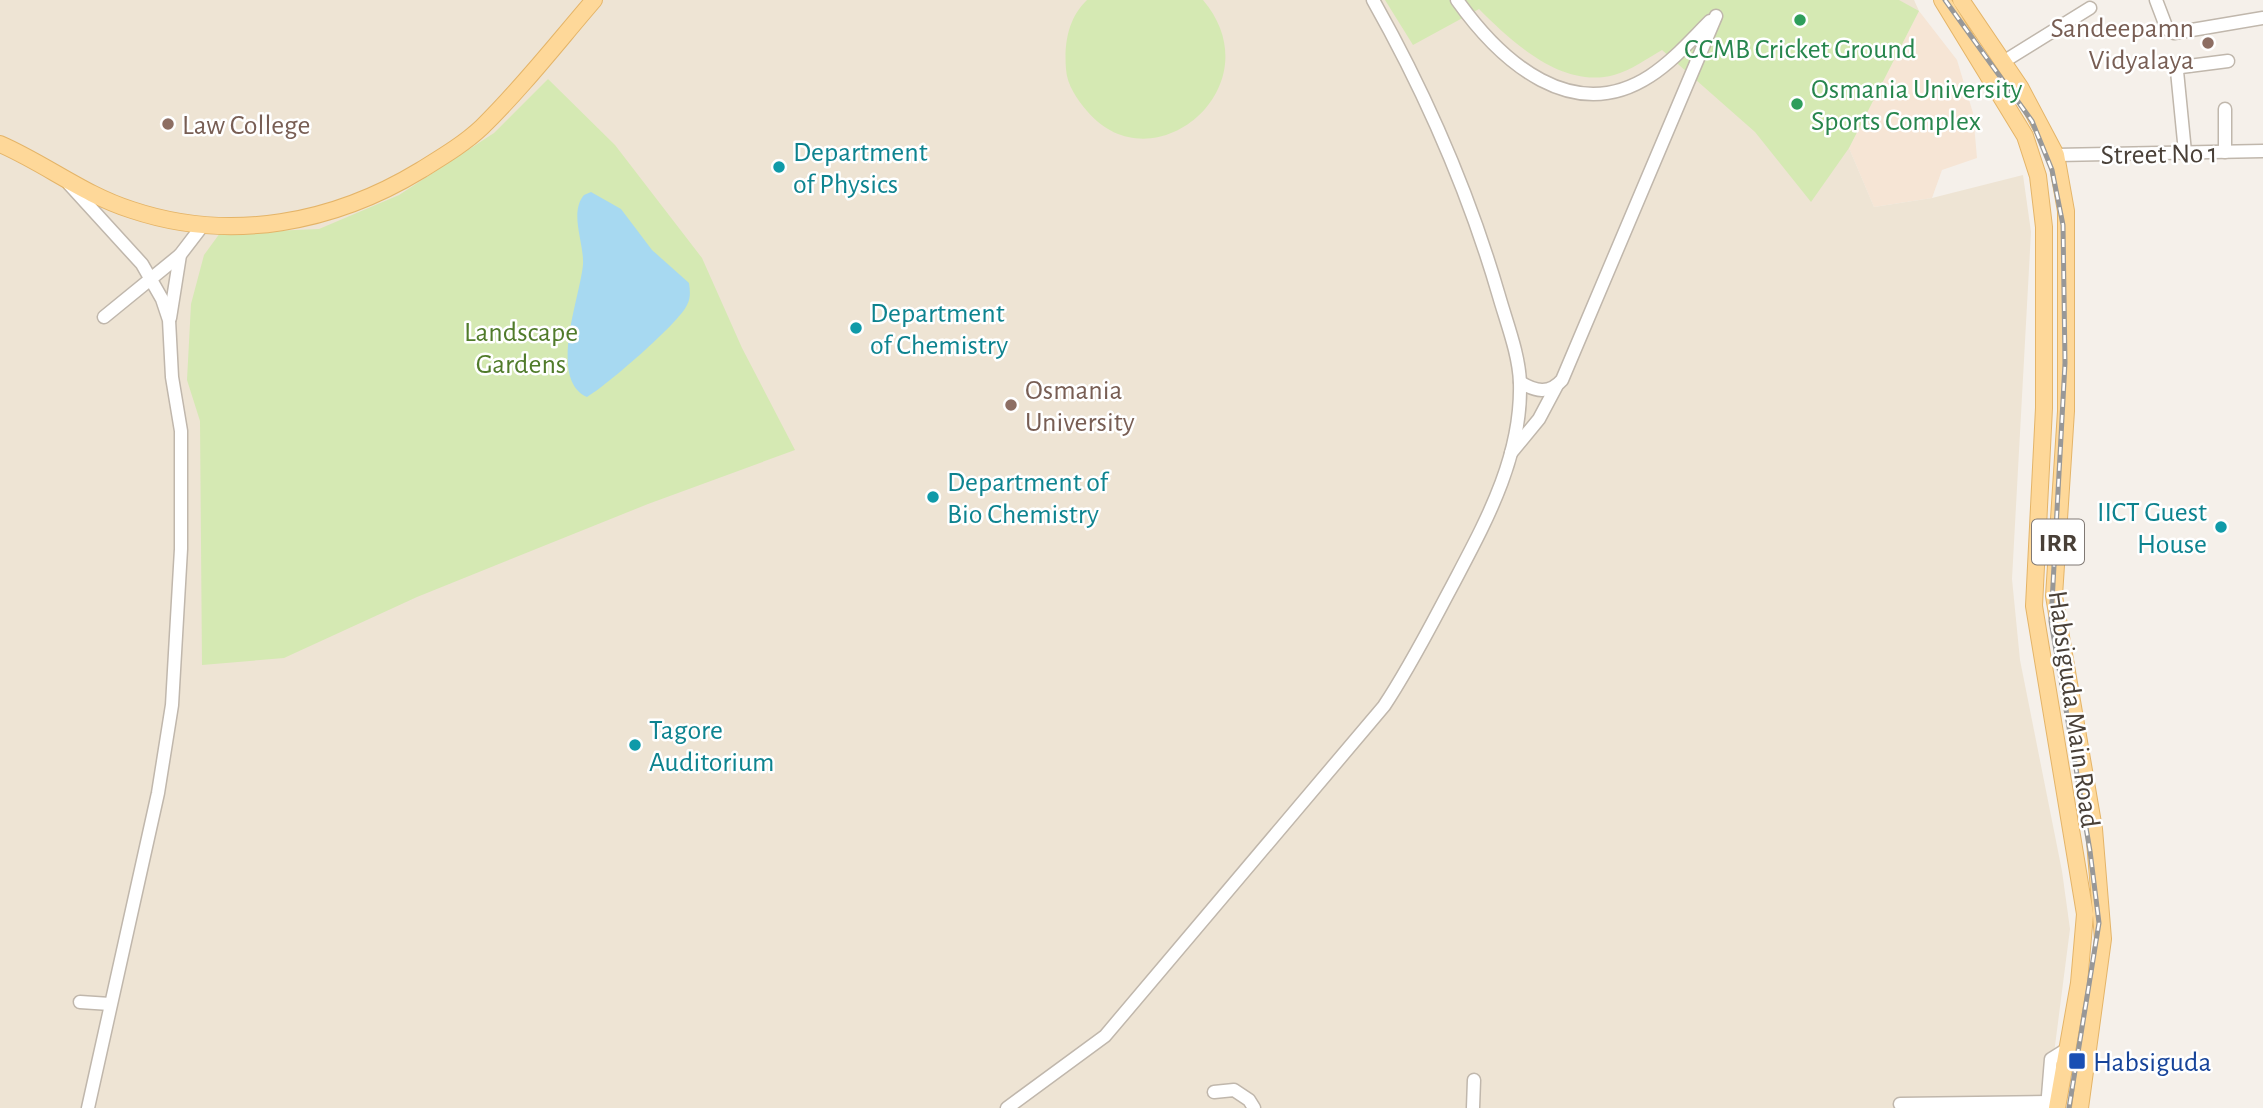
<svg xmlns="http://www.w3.org/2000/svg" width="2263" height="1108" font-family="'Alegreya Sans',sans-serif">
  <style>
    .commercial { fill: #f6e5d5 }
    .education { fill: #eee4d4 }
    .green { fill: #d5e9b3 }
    .water { fill: #a7d9f1 }
    .lines { fill: none; stroke-linecap: round; stroke-linejoin: round }
    .minor-casing { stroke: #c0b7ac; stroke-width: 15 }
    .major-casing { stroke: #e4b468; stroke-width: 18 }
    .minor { stroke: #fff; stroke-width: 12 }
    .major { stroke: #fed899; stroke-width: 16 }
    .rail-casing { stroke: #989898; stroke-width: 5 }
    .rail { stroke: #fff; stroke-width: 2.5; stroke-dasharray: 8; stroke-linecap: butt }
    .leisure-dot { fill: #2e9e5b; stroke: #fff; stroke-width: 2.5 }
    .education-dot { fill: #8d6e63; stroke: #fff; stroke-width: 2.5 }
    .culture-dot { fill: #0f9aa8; stroke: #fff; stroke-width: 2.5 }
    .transit-dot { fill: #1a4fb4; stroke: #fff; stroke-width: 2.5 }
    .labels { text-anchor: middle; stroke-width: 5; stroke-linejoin: round; paint-order: stroke }
    .shield { fill: #fff; stroke: #807974; stroke-width: 2 }
    .shield-label { font-size: 26px; font-weight: bold; fill: #494038 }
    .education-label { font-size: 28px; fill: #785e54; stroke: #fff; text-anchor: start }
    .leisure-label { font-size: 28px; fill: #27864d; stroke: #fff }
    .culture-label { font-size: 28px; fill: #0d838f; stroke: #fff; text-anchor: start }
    .street-label { font-size: 28px; fill: #494038; stroke: #fff }
    .park-label { font-size: 28px; fill: #507b2a; stroke: #fff }
    .transit-label { font-size: 28px; fill: #164399; stroke: #fff; text-anchor: start }
  </style>
  <rect width="100%" height="100%" fill="#f5f0ea"/>
  <polygon class="commercial" points="1919,11 1957,60 1973,113 1977,158 1942,170 1932,198 1874,207 1849,148"/>
  <polygon class="education" points="0,0 1914,0 1919,11 1849,148 1874,207 1932,198 2023,175 2031,232 2012,579 2020,660 2062,871 2070,929 2047,1108 0,1108"/>
  <g class="green">
    <path d="M1087 0H1203C1276 86 1153 189 1087 111 1077 99 1067 85 1066 69 1064 44 1068 18 1087 0Z"/>
    <path d="M1385 0H1899L1919 11 1849 148 1811 202 1755 132 1662 50C1648 58 1630 71 1614 75 1562 89 1513 43 1479 9L1413 45Z"/>
    <polygon points="548,79 615,145 702,258 742,348 795,450 648,504 417,597 284,658 202,665 200,421 187,380 191,304 204,255 220,233 319,229 399,195 494,133"/>
  </g>
  <path class="water" d="M591 192 621 209 652 250 689 283C690 290 691 298 687 305 679 323 606 386 587 397 547 379 581 295 583 264 584 242 569 213 584 195Z"/>
  <g class="lines">
    <g class="minor-casing">
      <g id="minor">
        <path d="M1457 0C1501 62 1573 126 1650 76 1673 61 1691 40 1710 21"/>
        <polyline points="2156,0 2167,29 2174,33 2263,18"/>
        <polyline points="2003,62 2090,8"/>
        <polyline points="2225,109 2225,152"/>
        <polyline points="2185,152 2177,71 2181,67 2228,61"/>
        <polyline points="2056,155 2263,151"/>
        <polyline points="69,184 142,264 162,299 169,320 172,377 181,431 181,549 172,705 158,793 88,1108"/>
        <polyline points="104,317 180,255"/>
        <polyline points="170,318 180,255 203,225"/>
        <path d="M1520 382C1535 391 1549 395 1562 380L1716 16"/>
        <polyline points="1511,453 1539,419 1556,387"/>
        <polyline points="80,1002 110,1004"/>
        <polyline points="1214,1092 1234,1090 1249,1100 1254,1108"/>
        <polyline points="1900,1104 2048,1102"/>
        <path d="M1007 1108 1105 1036 1384 706C1410 667 1430 627 1452 586 1485 523 1522 458 1520 383 1519 354 1507 324 1499 296 1469 193 1426 94 1373 0"/>
        <polyline points="1473,1108 1474,1080"/>
        <polyline points="2047,1108 2051,1059 2067,1049"/>
      </g>
    </g>
    <g class="major-casing">
      <g id="major">
        <polyline points="1942,0 2025,136 2038,176 2044,227 2044,408 2034,606 2085,914 2079,983 2057,1108"/>
        <polyline points="1961,0 2020,87 2056,155 2066,211 2066,411 2054,596 2094,829 2103,939 2080,1108"/>
        <path d="M0 144C46 164 84 195 132 210 231 243 334 223 421 170 442 157 464 144 482 127 522 88 557 43 594 0"/>
      </g>
    </g>
    <use href="#minor" class="minor"/>
    <use href="#major" class="major"/>
    <g class="rail-casing">
      <polyline id="rail" points="1945,0 2032,121 2052,170 2063,225 2065,363 2051,621 2090,851 2099,923 2069,1108"/>
    </g>
    <use href="#rail" class="rail"/>
  </g>
  <g class="leisure-dot">
    <circle cx="1800" cy="20" r="7"/>
    <circle cx="1797" cy="104" r="7"/>
  </g>
  <g class="education-dot">
    <circle cx="2208" cy="43" r="7"/>
    <circle cx="168" cy="124" r="7"/>
    <circle cx="1011" cy="405" r="7"/>
  </g>
  <g class="culture-dot">
    <circle cx="779" cy="167" r="7"/>
    <circle cx="856" cy="328" r="7"/>
    <circle cx="933" cy="497" r="7"/>
    <circle cx="2221" cy="527" r="7"/>
    <circle cx="635" cy="745" r="7"/>
  </g>
  <rect class="transit-dot" x="2068" y="1052" width="18" height="18" rx="3.5"/>
  <g class="labels">
    <rect class="shield" x="2032" y="519.5" width="52" height="45" rx="5"/>
    <g class="shield-label">
      <text x="2058" y="551">IRR</text>
    </g>
    <g class="education-label">
      <text x="2194" y="37" text-anchor="end">Sandeepamn<tspan x="2194" dy="32">Vidyalaya</tspan></text>
      <text x="182" y="134">Law College</text>
      <text x="1025" y="399">Osmania<tspan x="1025" dy="32">University</tspan></text>
    </g>
    <g class="leisure-label">
      <text x="1800" y="58">CCMB Cricket Ground</text>
      <text x="1811" y="98" text-anchor="start">Osmania University<tspan x="1811" dy="32">Sports Complex</tspan></text>
    </g>
    <g class="culture-label">
      <text x="793" y="161">Department<tspan x="793" dy="32">of Physics</tspan></text>
      <text x="870" y="322">Department<tspan x="870" dy="32">of Chemistry</tspan></text>
      <text x="947" y="491">Department of<tspan x="947" dy="32">Bio Chemistry</tspan></text>
      <text x="2207" y="521" text-anchor="end">IICT Guest<tspan x="2207" dy="32">House</tspan></text>
      <text x="649" y="739">Tagore<tspan x="649" dy="32">Auditorium</tspan></text>
    </g>
    <g class="street-label">
      <text transform="translate(2159 153) rotate(-1)" y="10">Street No 1</text>
      <text transform="translate(2075 709) rotate(82)" y="10">Habsiguda Main Road</text>
    </g>
    <g class="park-label">
      <text x="521" y="341">Landscape<tspan x="521" dy="32">Gardens</tspan></text>
    </g>
    <g class="transit-label">
      <text x="2093" y="1071">Habsiguda</text>
    </g>
  </g>
</svg>
